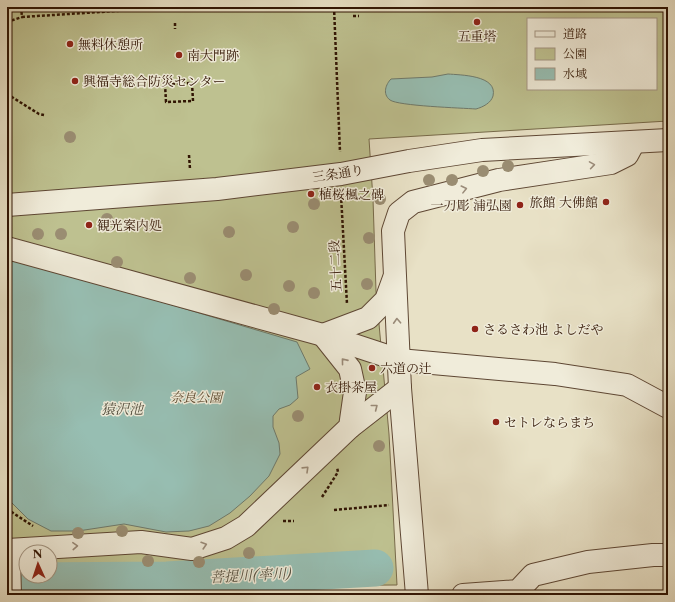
<svg xmlns="http://www.w3.org/2000/svg" width="675" height="602" font-family="'Libre Caslon Text','Noto Serif JP',serif">
  <style>
    .green { fill: #bec190; stroke: #776a4a; fill-rule: evenodd }
    .water { fill: #97beb2; stroke: #6e7a6c }
    .lines { fill: none; stroke-linecap: round; stroke-linejoin: round }
    .river { stroke: #97beb2; stroke-width: 37 }
    .minor-casing { stroke: #5e4734; stroke-width: 24 }
    .path { stroke: #301403; stroke-width: 2.5; stroke-dasharray: 3 2; stroke-linecap: butt }
    .minor { stroke: #f0ecda; stroke-width: 22 }
    .tree { fill: #9a8d72 }
    .oneway { stroke: #9a8b79 }
    .poi-dot { fill: #8f2418; stroke: #f0ecda; stroke-width: 1.5 }
    .labels { text-anchor: middle; stroke-width: 3; stroke-linejoin: round; paint-order: stroke }
    .poi-label { font-size: 13px; fill: #301403; stroke: #f0ecda; text-anchor: start }
    .street-label { font-size: 13px; fill: #301403; stroke: #f0ecda }
    .park-label { font-size: 13px; font-style: italic; fill: #5b482d; stroke: #f0ecda }
    .water-label { font-size: 14px; font-style: italic; fill: #545040; stroke: #f0ecda }
  </style>
  <rect width="100%" height="100%" fill="#e8e1c6"/>
  <filter id="stains"><feTurbulence type="fractalNoise" baseFrequency=".005" numOctaves="4"/><feColorMatrix values="0 0 0 0 .2 0 0 0 0 .09 0 0 0 0 .02 0 0 0 .5 -.17"/></filter>
  <radialGradient id="worn" r=".72"><stop offset=".6" stop-color="#630" stop-opacity="0"/><stop offset="1" stop-color="#630" stop-opacity=".3"/></radialGradient>
  <path class="green" d="M7 7H668V121L369 139 373 199 376 291 389 434 397 585 16 587 7 584ZM528 19H656V89H528ZM26 552H50V576H26Z"/>
  <g class="water">
    <path d="M448 74C460 75 498 75 493 96 491 103 483 107 476 109 462 108 398 106 390 100 382 94 386 84 391 79L432 77Z"/>
    <polygon points="7,256 297,342 310,369 296,377 298,398 290,405 279,409 273,416 273,427 279,443 280,454 269,476 250,496 230,513 209,526 189,531 166,532 124,524 78,531 51,531 28,519 7,498"/>
  </g>
  <g class="lines">
    <polyline class="river" points="7,578 25,581 167,580 375,568"/>
    <g class="minor-casing">
      <g id="minor">
        <polyline points="7,205 217,189 341,174 409,161 482,150 668,140"/>
        <polyline points="7,248 323,335 399,360 555,374 627,385 668,407"/>
        <polyline points="350,427 400,388"/>
        <polyline points="7,549 9,557 10,595"/>
        <polyline points="8,550 141,542 192,549 226,538 246,526 350,427 355,392 350,369 323,335 368,318 386,300 394,278"/>
        <polyline points="417,595 400,388 393,231 399,213 413,202 499,180 611,163 627,155 634,142"/>
        <polyline points="463,595 518,591 533,575 588,562 653,555 668,555"/>
      </g>
    </g>
    <g class="path">
      <polyline points="21,7 22,17 178,7"/>
      <polyline points="334,7 340,152"/>
      <polyline points="353,16 359,16"/>
      <polyline points="7,22 22,17"/>
      <polyline points="175,23 175,29"/>
      <polyline points="178,80 178,82"/>
      <polygon points="192,83 193,101 166,102 165,84"/>
      <polyline points="7,94 39,114 44,115"/>
      <polyline points="189,155 190,169"/>
      <polyline points="341,195 347,304"/>
      <polyline points="322,497 338,472 337,467"/>
      <polyline points="7,509 33,526"/>
      <polyline points="334,510 389,505"/>
      <polyline points="283,521 294,521"/>
    </g>
    <use href="#minor" class="minor"/>
  </g>
  <g class="tree">
    <circle cx="70" cy="137" r="6"/>
    <circle cx="508" cy="166" r="6"/>
    <circle cx="483" cy="171" r="6"/>
    <circle cx="429" cy="180" r="6"/>
    <circle cx="452" cy="180" r="6"/>
    <circle cx="380" cy="199" r="6"/>
    <circle cx="314" cy="204" r="6"/>
    <circle cx="107" cy="219" r="6"/>
    <circle cx="293" cy="227" r="6"/>
    <circle cx="229" cy="232" r="6"/>
    <circle cx="38" cy="234" r="6"/>
    <circle cx="61" cy="234" r="6"/>
    <circle cx="369" cy="238" r="6"/>
    <circle cx="117" cy="262" r="6"/>
    <circle cx="246" cy="275" r="6"/>
    <circle cx="190" cy="278" r="6"/>
    <circle cx="367" cy="284" r="6"/>
    <circle cx="289" cy="286" r="6"/>
    <circle cx="314" cy="293" r="6"/>
    <circle cx="274" cy="309" r="6"/>
    <circle cx="298" cy="416" r="6"/>
    <circle cx="379" cy="446" r="6"/>
    <circle cx="122" cy="531" r="6"/>
    <circle cx="78" cy="533" r="6"/>
    <circle cx="249" cy="553" r="6"/>
    <circle cx="148" cy="561" r="6"/>
    <circle cx="199" cy="562" r="6"/>
  </g>
  <defs><path id="oneway-chevron" d="M-2-3.5L2.5 0L-2 3.5" fill="none" stroke-width="1.6" stroke-linecap="round" stroke-linejoin="round"/></defs>
  <g class="oneway">
    <use href="#oneway-chevron" transform="translate(592 165) rotate(-9)"/>
    <use href="#oneway-chevron" transform="translate(464 189) rotate(-14)"/>
    <use href="#oneway-chevron" transform="translate(397 321) rotate(-93)"/>
    <use href="#oneway-chevron" transform="translate(344 361) rotate(-129)"/>
    <use href="#oneway-chevron" transform="translate(375 407) rotate(-38)"/>
    <use href="#oneway-chevron" transform="translate(306 469) rotate(-44)"/>
    <use href="#oneway-chevron" transform="translate(204 545) rotate(-17)"/>
    <use href="#oneway-chevron" transform="translate(75 546) rotate(-3)"/>
  </g>
  <g class="poi-dot">
    <circle cx="477" cy="22" r="4"/>
    <circle cx="70" cy="44" r="4"/>
    <circle cx="179" cy="55" r="4"/>
    <circle cx="75" cy="81" r="4"/>
    <circle cx="311" cy="194" r="4"/>
    <circle cx="606" cy="202" r="4"/>
    <circle cx="520" cy="205" r="4"/>
    <circle cx="89" cy="225" r="4"/>
    <circle cx="475" cy="329" r="4"/>
    <circle cx="372" cy="368" r="4"/>
    <circle cx="317" cy="387" r="4"/>
    <circle cx="496" cy="422" r="4"/>
  </g>
  <g class="labels">
    <g class="poi-label">
      <text x="477" y="41" text-anchor="middle">五重塔</text>
      <text x="78" y="49">無料休憩所</text>
      <text x="187" y="60">南大門跡</text>
      <text x="83" y="86">興福寺総合防災センター</text>
      <text x="319" y="199">植桜楓之碑</text>
      <text x="598" y="207" text-anchor="end">旅館 大佛館</text>
      <text x="512" y="210" text-anchor="end">一刀彫 浦弘園</text>
      <text x="97" y="230">観光案内処</text>
      <text x="483" y="334">さるさわ池 よしだや</text>
      <text x="380" y="373">六道の辻</text>
      <text x="325" y="392">衣掛茶屋</text>
      <text x="504" y="427">セトレならまち</text>
    </g>
    <g class="street-label">
      <text transform="translate(338 173) rotate(-9)" y="5">三条通り</text>
      <text transform="translate(335 266) rotate(-93)" y="5">五十二段</text>
    </g>
    <g class="park-label">
      <text x="196" y="402">奈良公園</text>
    </g>
    <g class="water-label">
      <text x="122" y="414">猿沢池</text>
      <text transform="translate(251 575) rotate(-3)" y="5">菩提川(率川)</text>
    </g>
  </g>
  <rect width="675" height="602" fill="none" stroke="#e8e1c6" stroke-width="24"/>
  <rect x="8" y="8" width="659" height="586" fill="none" stroke="#301403" stroke-width="2"/>
  <rect x="12" y="12" width="651" height="578" fill="none" stroke="#301403"/>
  <rect x="527" y="18" width="130" height="72" fill="#f0ecda" stroke="#a39684"/>
  <rect x="535" y="31" width="20" height="6" fill="#f0ecda" stroke="#a39684"/>
  <text x="563" y="38" font-size="12" fill="#301403">道路</text>
  <rect x="535" y="48" width="20" height="12" fill="#bec190" stroke="#a39684"/>
  <text x="563" y="58" font-size="12" fill="#301403">公園</text>
  <rect x="535" y="68" width="20" height="12" fill="#97beb2" stroke="#a39684"/>
  <text x="563" y="78" font-size="12" fill="#301403">水域</text>
  <g transform="translate(38 564) rotate(357)"><circle r="19" fill="#f0ecda" stroke="#a39684"/>
  <path d="M0-3L7 15L0 10L-7 15Z" fill="#8f2418"/>
  <text y="-6" font-size="11" font-weight="bold" text-anchor="middle" fill="#301403">N</text>
  </g>
  <rect width="100%" height="100%" filter="url(#stains)"/>
  <rect width="100%" height="100%" fill="url(#worn)"/>
</svg>
